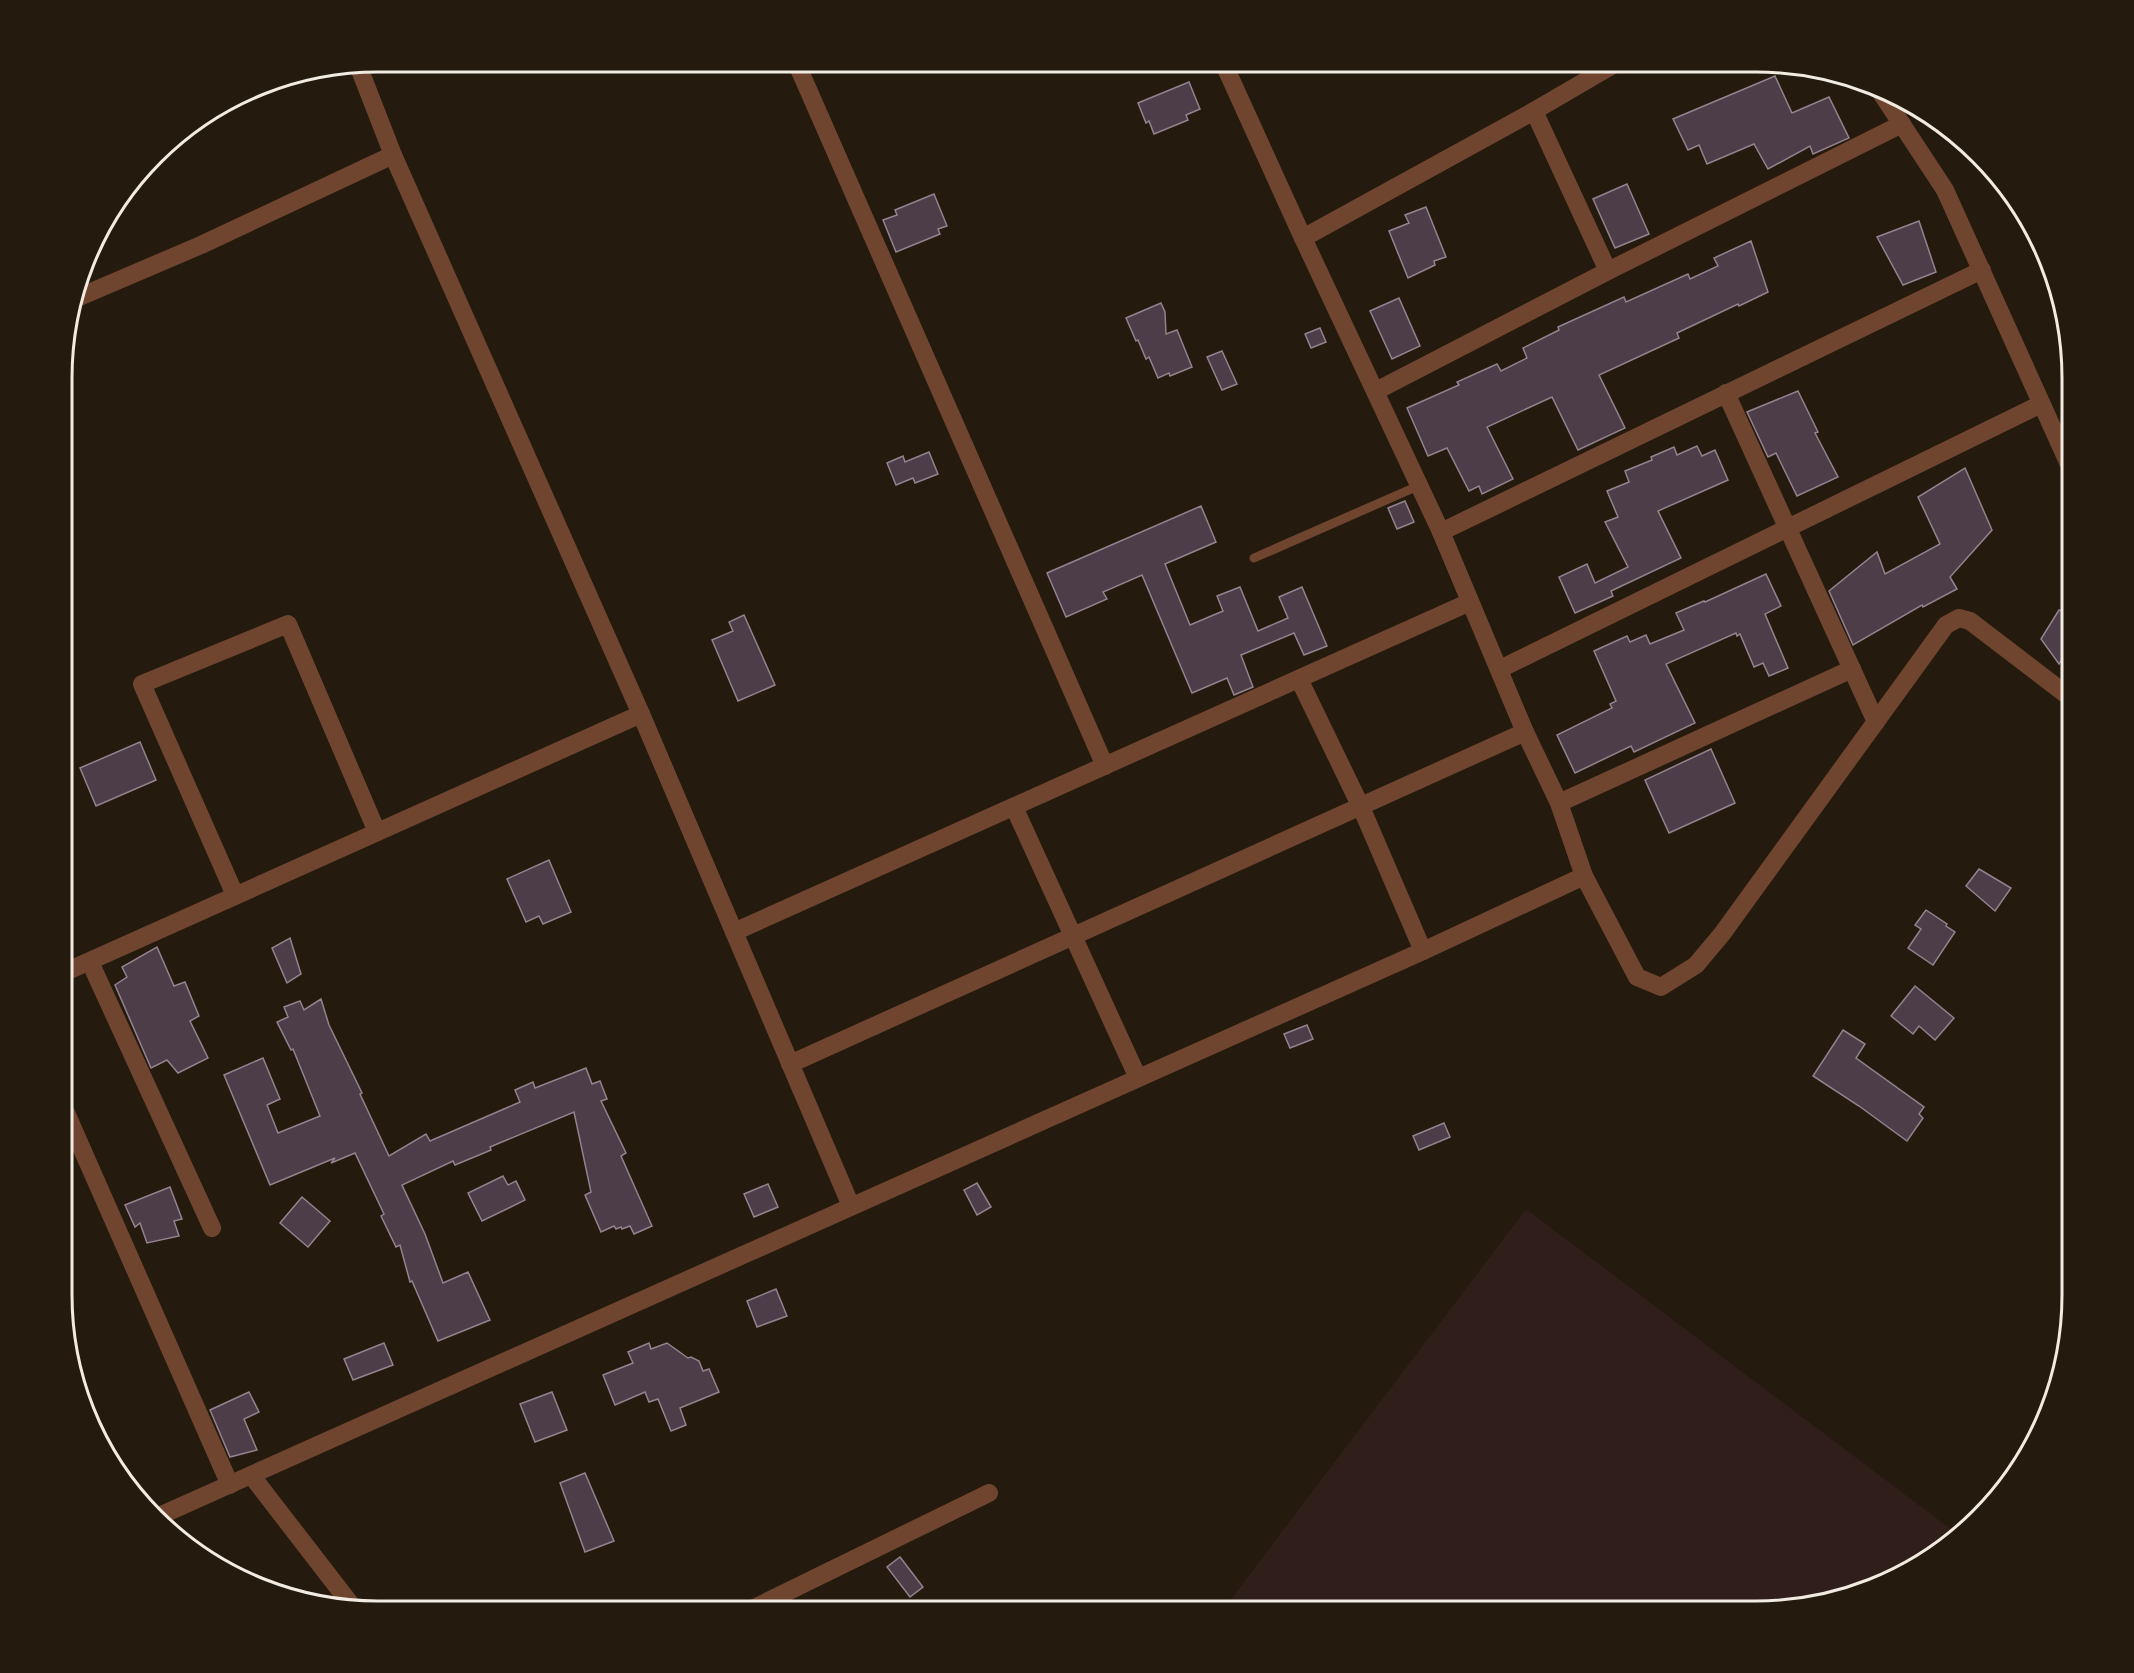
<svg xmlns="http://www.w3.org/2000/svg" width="2134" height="1673" font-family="'Zilla Slab',serif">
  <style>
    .industrial { fill: #301e1a }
    .building { fill: #4c3d48; stroke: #94828f; stroke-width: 1.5 }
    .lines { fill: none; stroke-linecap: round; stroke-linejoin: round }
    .service { stroke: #70452f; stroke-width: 9 }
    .minor { stroke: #70452f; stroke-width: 18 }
    .rim { fill: none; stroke: #f2ebe2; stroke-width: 3 }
  </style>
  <rect width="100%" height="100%" fill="#241a0d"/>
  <polygon class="industrial" points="1526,1209 1960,1536 1948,1546 1878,1587 1756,1611 1222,1611"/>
  <g class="building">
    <polygon points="1775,76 1792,113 1829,97 1849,138 1813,154 1810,146 1768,169 1754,144 1707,164 1699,145 1688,150 1673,119"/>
    <polygon points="1189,82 1200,109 1186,115 1188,120 1154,134 1149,121 1146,123 1138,103"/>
    <polygon points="1627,184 1649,234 1615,248 1593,199"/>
    <polygon points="934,194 947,226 938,229 940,234 896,252 883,220 897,215 895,210"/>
    <polygon points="1426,207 1446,257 1434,261 1435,265 1408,278 1389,231 1409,223 1405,215"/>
    <polygon points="1919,221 1936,272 1903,285 1877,237"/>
    <polygon points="1751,241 1768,292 1739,306 1738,304 1677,333 1679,338 1599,375 1625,428 1578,450 1552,397 1487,427 1513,479 1482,494 1479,486 1469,491 1447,448 1428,456 1407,408 1459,385 1457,382 1497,364 1501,371 1527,358 1523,348 1559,330 1558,327 1624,297 1626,302 1688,274 1690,279 1718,266 1714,258"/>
    <polygon points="1399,298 1420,346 1392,359 1370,311"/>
    <polygon points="1161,303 1165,312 1166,334 1177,330 1192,367 1170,376 1169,373 1158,378 1149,357 1146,359 1138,340 1136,341 1126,318"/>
    <polygon points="1320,328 1326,342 1311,348 1305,334"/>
    <polygon points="1222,351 1237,384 1222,390 1207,357"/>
    <polygon points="1798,391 1818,432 1815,433 1838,477 1797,496 1776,453 1768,457 1747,412"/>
    <polygon points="1697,446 1702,456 1715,450 1728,480 1658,511 1681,558 1611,591 1613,596 1575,613 1559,577 1587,564 1595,583 1628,567 1605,522 1618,517 1607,491 1629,482 1625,471 1652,460 1651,457 1674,447 1677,455"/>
    <polygon points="929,452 938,474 915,483 913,478 896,485 887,463 903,456 905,462"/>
    <polygon points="1965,468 1992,530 1950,577 1957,589 1923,607 1922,605 1853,645 1829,591 1877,552 1885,574 1940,544 1918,497"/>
    <polygon points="1405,501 1414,522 1397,529 1388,508"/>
    <polygon points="1201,506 1216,542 1165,564 1190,625 1223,611 1217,596 1240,587 1258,631 1288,618 1279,597 1302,587 1327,646 1304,655 1294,633 1241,655 1253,687 1234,695 1227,678 1192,693 1142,575 1103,592 1107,599 1066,617 1047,573"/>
    <polygon points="1766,574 1781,606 1765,614 1788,668 1769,676 1763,663 1754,667 1740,634 1737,636 1736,633 1666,664 1695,723 1634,752 1631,746 1575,773 1557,735 1612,708 1610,704 1616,701 1594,651 1627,636 1630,642 1646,635 1650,644 1684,630 1676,613 1704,601 1705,602"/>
    <polygon points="2059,610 2072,614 2072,644 2059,664 2041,639"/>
    <polygon points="744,615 775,685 738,701 712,640 733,631 729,622"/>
    <polygon points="140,742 156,780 96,806 80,768"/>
    <polygon points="1711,749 1735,803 1669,833 1645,780"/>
    <polygon points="549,860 571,912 543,924 539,916 526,922 507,879"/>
    <polygon points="1979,869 2011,888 1995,911 1966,886"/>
    <polygon points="1926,910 1947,924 1946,926 1955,932 1933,965 1908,948 1921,929 1915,925"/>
    <polygon points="290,938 301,974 287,983 272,948"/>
    <polygon points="157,947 174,986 185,982 199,1016 190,1021 208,1058 178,1073 167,1060 151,1068 115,985 127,977 122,967"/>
    <polygon points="1915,986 1954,1018 1935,1040 1919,1026 1913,1034 1891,1016"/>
    <polygon points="321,999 329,1025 362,1093 360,1094 389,1156 426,1134 430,1141 520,1102 515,1090 533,1082 535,1088 586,1068 592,1084 600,1081 607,1099 601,1101 626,1153 621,1156 652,1226 634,1234 630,1226 622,1229 621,1227 616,1229 614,1226 601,1232 585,1195 591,1192 574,1112 490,1147 491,1150 455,1165 453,1161 402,1185 425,1234 443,1283 468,1272 490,1320 438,1341 412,1281 410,1282 400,1245 396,1247 381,1216 384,1214 355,1153 331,1163 335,1158 270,1185 224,1075 263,1058 280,1099 267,1105 278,1133 320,1116 293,1049 291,1050 277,1022 288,1017 284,1007 300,1001 304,1010"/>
    <polygon points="1307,1025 1313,1039 1290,1048 1284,1034"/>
    <polygon points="1843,1030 1865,1044 1856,1058 1924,1107 1919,1114 1923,1118 1907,1141 1859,1106 1813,1076"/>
    <polygon points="1444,1123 1450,1137 1419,1150 1413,1136"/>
    <polygon points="503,1176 508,1185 516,1181 525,1200 482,1221 468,1193"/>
    <polygon points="977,1183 991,1207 977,1215 964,1190"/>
    <polygon points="768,1184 778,1207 754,1217 744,1194"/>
    <polygon points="170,1187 182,1219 174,1221 179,1236 147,1243 140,1223 135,1227 125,1205"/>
    <polygon points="302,1197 330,1221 308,1247 280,1223"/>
    <polygon points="776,1289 787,1316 757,1327 747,1301"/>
    <polygon points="384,1343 393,1365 353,1380 344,1359"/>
    <polygon points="649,1343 651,1349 667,1343 688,1358 691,1357 699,1361 703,1371 709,1369 719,1392 680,1408 686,1425 671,1431 658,1399 649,1402 645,1392 615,1405 603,1375 633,1363 628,1352"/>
    <polygon points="249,1392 259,1412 244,1419 257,1450 230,1457 210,1410"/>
    <polygon points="552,1392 567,1430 535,1442 520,1404"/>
    <polygon points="585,1473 614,1541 585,1552 560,1483"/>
    <polygon points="900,1557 923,1587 910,1597 887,1567"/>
  </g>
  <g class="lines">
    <polyline class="service" points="1254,558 1418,486"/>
    <g class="minor">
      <polyline points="796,62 1105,766"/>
      <polyline points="1223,62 1303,238 1534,111 1608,271 1376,391"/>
      <polyline points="358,65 393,155 641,714 851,1206"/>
      <polyline points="1876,85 1945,190 2072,471"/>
      <polyline points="1534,111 1618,62"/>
      <polyline points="1303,238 1441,532 1525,732 1559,803 1584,876 1637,977 1661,987 1696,965 1722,934 1946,625 1959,618 1970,621 2072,699"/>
      <polyline points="1608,271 1902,124"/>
      <polyline points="77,298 201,245 393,155"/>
      <polyline points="1726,393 1876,722"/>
      <polyline points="1441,532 1982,270"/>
      <polyline points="1500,669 2041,404"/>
      <polyline points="1299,679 1361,807 1423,951"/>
      <polyline points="1559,803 1852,669"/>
      <polyline points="1014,807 1138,1078"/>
      <polyline points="235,895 142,684 288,624 377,832"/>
      <polyline points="734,932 1470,602"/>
      <polyline points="90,962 212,1228"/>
      <polyline points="63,973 641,714"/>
      <polyline points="790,1064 1525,732"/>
      <polyline points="63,1106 230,1485"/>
      <polyline points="251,1475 356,1611"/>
      <polyline points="157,1517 1423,951 1584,876"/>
      <polyline points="748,1611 989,1493"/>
    </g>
  </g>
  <path d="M0 0H2134V1673H0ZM378 72H1756A306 306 0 0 1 2062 378V1295A306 306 0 0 1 1756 1601H378A306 306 0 0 1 72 1295V378A306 306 0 0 1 378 72Z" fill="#241a0d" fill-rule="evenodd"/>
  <path class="rim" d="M378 72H1756A306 306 0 0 1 2062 378V1295A306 306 0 0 1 1756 1601H378A306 306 0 0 1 72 1295V378A306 306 0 0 1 378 72Z"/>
</svg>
